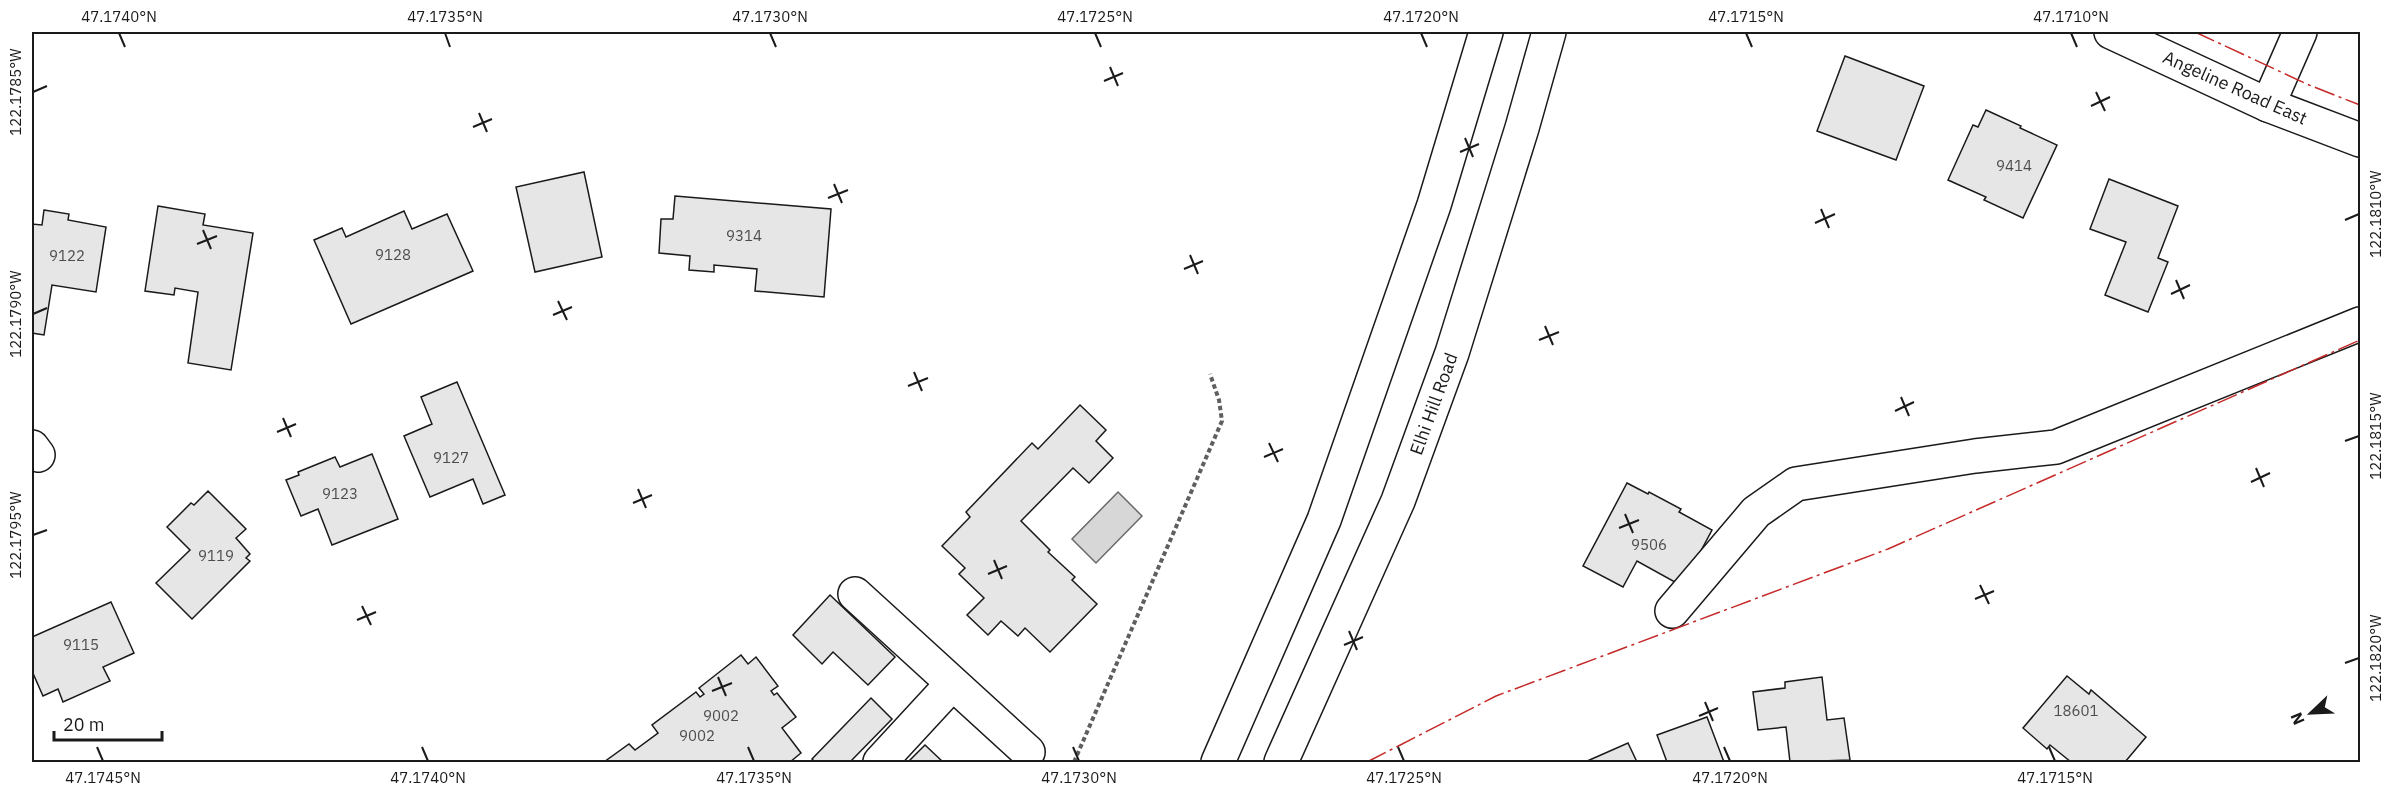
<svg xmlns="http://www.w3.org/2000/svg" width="2392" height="794" font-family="'IBM Plex Sans',sans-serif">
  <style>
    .water { fill: #d7d7d7; stroke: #6a6a6a; stroke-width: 1.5 }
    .building { fill: #e6e6e6; stroke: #1a1a1a; stroke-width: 1.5 }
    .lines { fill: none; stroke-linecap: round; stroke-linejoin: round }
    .minor-casing { stroke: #1a1a1a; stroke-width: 36 }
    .highway-casing { stroke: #1a1a1a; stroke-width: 36 }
    .path { stroke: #5f5f5f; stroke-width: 4; stroke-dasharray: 4.5 3; stroke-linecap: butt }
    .minor { stroke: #fff; stroke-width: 33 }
    .highway { stroke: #fff; stroke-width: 33 }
    .power { stroke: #c62828; stroke-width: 1.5; stroke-dasharray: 21 4.5 3 4.5; stroke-linecap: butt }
    .ticks { fill: none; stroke: #1a1a1a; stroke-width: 2 }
    .labels { text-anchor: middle; stroke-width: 4.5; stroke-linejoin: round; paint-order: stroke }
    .number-label { font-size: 15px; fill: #4d4d4d }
    .street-label { font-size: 18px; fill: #1a1a1a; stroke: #fff }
    .neatline { fill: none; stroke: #1a1a1a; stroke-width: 2 }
    .ticks-label { font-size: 15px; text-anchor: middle; fill: #1a1a1a }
  </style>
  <rect width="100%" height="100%" fill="#fff"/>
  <polygon class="water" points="1118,492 1142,516 1096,563 1072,539"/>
  <g class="building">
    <polygon points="1845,56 1924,86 1896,160 1817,131"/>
    <polygon points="1986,110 2021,126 2020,128 2057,145 2023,218 1984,200 1986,197 1948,180 1973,125 1978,127"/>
    <polygon points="584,172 602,257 535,272 516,187"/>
    <polygon points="2109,179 2178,206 2158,258 2168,262 2148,312 2105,295 2126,242 2090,229"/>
    <polygon points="675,196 831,209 824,297 755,291 757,269 714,265 714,272 689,270 690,256 659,253 661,219 673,219"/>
    <polygon points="158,206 205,214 203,225 253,233 231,370 188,363 198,292 175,288 174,295 145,291"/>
    <polygon points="44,210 69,214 68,220 106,227 96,292 52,285 44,335 32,333 32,224 42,225"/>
    <polygon points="404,211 412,229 447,214 473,271 351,324 314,240 342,228 346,237"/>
    <polygon points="457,382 505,495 483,504 473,479 430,497 404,436 432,424 421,397"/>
    <polygon points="1080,405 1106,430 1096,441 1113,458 1089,483 1073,468 1021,521 1050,550 1048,552 1075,577 1072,580 1097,604 1050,652 1025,628 1018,636 1001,621 988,635 967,615 984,598 959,574 965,568 942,546 970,517 966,512 1032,443 1038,449"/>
    <polygon points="372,454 398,519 332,545 318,509 301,516 286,480 299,475 298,472 335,457 340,467"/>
    <polygon points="1627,483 1648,494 1649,492 1681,509 1679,512 1712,530 1682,586 1637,561 1623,587 1583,566"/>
    <polygon points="208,491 246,529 236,538 250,554 246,558 250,561 192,619 156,583 190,550 167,527 191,503 194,505"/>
    <polygon points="830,595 895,657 868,685 833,652 822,664 793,635"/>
    <polygon points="111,602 134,653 103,667 110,681 63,702 58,689 43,696 32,671 32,637"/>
    <polygon points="741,655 748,664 756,657 778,686 771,691 774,695 777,693 796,717 782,728 801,753 790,762 604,762 629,744 635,750 658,733 652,725 696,692 700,697 704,694 699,688"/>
    <polygon points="2067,676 2089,694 2091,690 2146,737 2125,762 2071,762 2050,745 2047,749 2023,728"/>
    <polygon points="1822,677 1827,720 1844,718 1850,760 1790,762 1786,727 1758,730 1753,692 1785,688 1785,682"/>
    <polygon points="871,698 892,719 850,762 815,762 812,759"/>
    <polygon points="1707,717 1724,762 1667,762 1657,735"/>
    <polygon points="1628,743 1637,762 1585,762"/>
    <polygon points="925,745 943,762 908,762"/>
  </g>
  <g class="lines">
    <g class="minor-casing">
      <g id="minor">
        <polyline points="2111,32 2268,105 2360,140"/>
        <polyline points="2268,105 2300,32"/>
        <polyline points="32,447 38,455"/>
        <polyline points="855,594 1028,752"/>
        <polyline points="1672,611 1756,512 1796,484 1975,456 2056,447 2360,324"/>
        <polyline points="880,762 952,684"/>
      </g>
    </g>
    <g class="highway-casing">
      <g id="highway">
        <polyline points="1218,762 1324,520 1434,205 1486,32"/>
        <polyline points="1281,762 1398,501 1452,353 1522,128 1549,32"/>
      </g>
    </g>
    <polyline class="path" points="1074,762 1222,421 1219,400 1210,374"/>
    <use href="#minor" class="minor"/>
    <use href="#highway" class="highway"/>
    <g class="power">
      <polyline points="2195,32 2309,85 2360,105"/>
      <polyline points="1367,762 1496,696 1888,549 2360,340"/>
    </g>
  </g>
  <path class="ticks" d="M119 33 125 47M445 33 450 47M770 33 776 47M1095 33 1101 47M1421 33 1427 47M1746 33 1752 47M2071 33 2077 47M1110 67 1118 86M1104 81 1123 73M33 92 47 86M2096 92 2105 111M2091 106 2110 97M479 113 487 132M473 127 492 119M1465 138 1473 157M1460 152 1479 144M834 184 842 203M828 198 848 190M1821 209 1829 228M2345 220 2359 214M1815 223 1835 214M203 230 211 249M197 244 217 236M1190 255 1198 274M1184 269 1203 261M2176 280 2184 299M2171 294 2190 285M558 301 567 320M33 314 47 308M553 315 572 307M1545 326 1553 345M1539 340 1559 332M914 372 922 391M908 386 928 378M1901 397 1909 416M1895 411 1914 402M283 418 291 437M277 432 296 424M2345 441 2359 436M1269 443 1278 462M1264 457 1283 449M2256 468 2264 487M2251 482 2270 473M638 489 646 508M633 503 652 495M1625 514 1633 533M1619 528 1639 520M33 535 47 530M994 560 1002 579M988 574 1007 566M1980 585 1989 604M1975 599 1994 591M362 606 371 625M357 620 376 612M1349 631 1357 650M1344 645 1363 637M2345 663 2359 658M718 677 726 696M712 691 732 683M1705 702 1713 721M1699 716 1718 708M97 747 103 761M422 747 428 761M748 747 754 761M1073 747 1079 761M1398 747 1404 761M1724 747 1730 761M2049 747 2055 761"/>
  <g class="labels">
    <g class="number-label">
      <text x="2014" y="171">9414</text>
      <text x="744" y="241">9314</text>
      <text x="393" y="260">9128</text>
      <text x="67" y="261">9122</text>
      <text x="451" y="463">9127</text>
      <text x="340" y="499">9123</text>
      <text x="1649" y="550">9506</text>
      <text x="216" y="561">9119</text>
      <text x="81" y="650">9115</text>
      <text x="2076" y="716">18601</text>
      <text x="721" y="721">9002</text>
      <text x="697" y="741">9002</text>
    </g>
    <g class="street-label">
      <text transform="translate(2235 88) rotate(24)" y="6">Angeline Road East</text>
      <text transform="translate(1434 404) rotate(-70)" y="6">Elhi Hill Road</text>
    </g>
  </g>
  <rect width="2392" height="794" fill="none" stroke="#ffffff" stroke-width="66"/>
  <g transform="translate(2311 713) rotate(247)" stroke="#ffffff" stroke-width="4.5" paint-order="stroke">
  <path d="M0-4.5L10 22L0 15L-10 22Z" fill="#1a1a1a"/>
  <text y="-9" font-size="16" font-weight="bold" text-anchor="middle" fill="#1a1a1a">N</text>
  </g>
  <path d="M54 731v9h108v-9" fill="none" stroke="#1a1a1a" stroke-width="3"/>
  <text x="63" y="731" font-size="18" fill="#1a1a1a" stroke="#ffffff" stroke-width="4.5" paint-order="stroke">20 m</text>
  <rect x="33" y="33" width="2326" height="728" class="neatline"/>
  <g class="ticks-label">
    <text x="119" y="22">47.1740°N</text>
    <text x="445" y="22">47.1735°N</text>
    <text x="770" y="22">47.1730°N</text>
    <text x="1095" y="22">47.1725°N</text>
    <text x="1421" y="22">47.1720°N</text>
    <text x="1746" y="22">47.1715°N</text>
    <text x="2071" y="22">47.1710°N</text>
    <text transform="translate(16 92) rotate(-90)" y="5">122.1785°W</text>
    <text transform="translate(2376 214) rotate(-90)" y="5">122.1810°W</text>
    <text transform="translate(16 314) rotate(-90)" y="5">122.1790°W</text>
    <text transform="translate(2376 436) rotate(-90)" y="5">122.1815°W</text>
    <text transform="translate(16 535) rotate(-90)" y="5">122.1795°W</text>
    <text transform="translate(2376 658) rotate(-90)" y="5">122.1820°W</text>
    <text x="103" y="783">47.1745°N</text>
    <text x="428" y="783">47.1740°N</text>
    <text x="754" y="783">47.1735°N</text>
    <text x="1079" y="783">47.1730°N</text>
    <text x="1404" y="783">47.1725°N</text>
    <text x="1730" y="783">47.1720°N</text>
    <text x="2055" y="783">47.1715°N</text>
  </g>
</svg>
